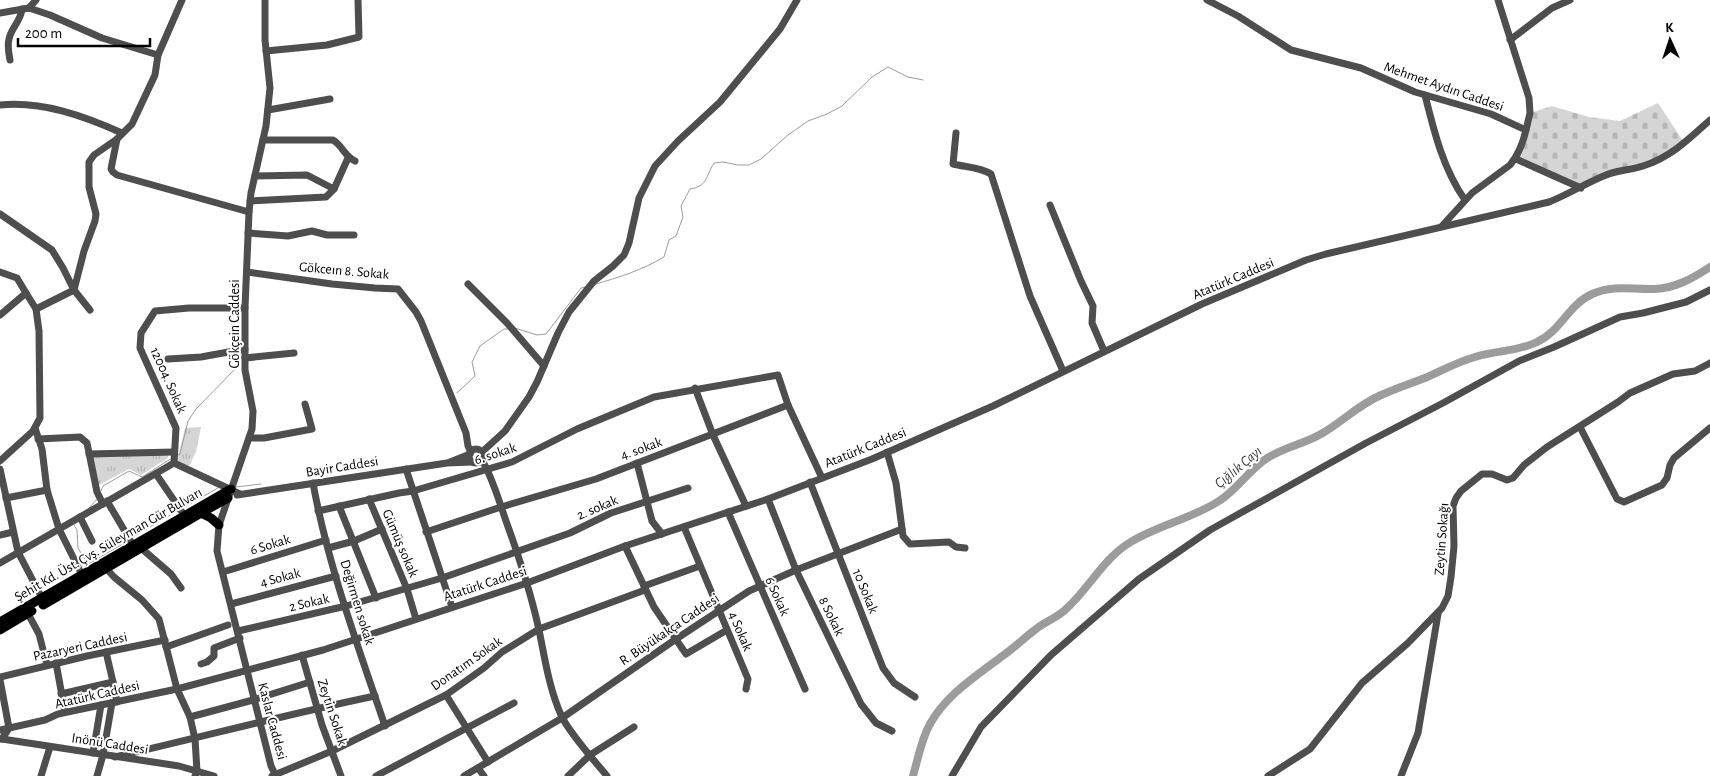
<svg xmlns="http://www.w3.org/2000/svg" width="1710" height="776" font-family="'Alegreya Sans',sans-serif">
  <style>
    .grass { fill: url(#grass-tufts) }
    .cemetery { fill: url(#cemetery-stones) }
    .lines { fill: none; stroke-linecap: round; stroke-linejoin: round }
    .stream { stroke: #9c9c9c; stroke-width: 1 }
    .river { stroke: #9c9c9c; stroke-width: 8 }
    .minor { stroke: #4e4e4e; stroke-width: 7 }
    .major { stroke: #000; stroke-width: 9 }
    .labels { text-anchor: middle; stroke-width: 4; stroke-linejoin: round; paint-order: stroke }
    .street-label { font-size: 14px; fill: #000; stroke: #fff }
    .water-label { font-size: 15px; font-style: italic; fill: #3d3d3d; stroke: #fff }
  </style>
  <defs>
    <pattern id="grass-tufts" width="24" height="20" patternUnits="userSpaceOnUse" patternTransform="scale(1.25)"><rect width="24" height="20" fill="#d5d5d5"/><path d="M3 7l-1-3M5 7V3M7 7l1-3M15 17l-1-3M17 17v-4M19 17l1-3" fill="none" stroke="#b5b5b5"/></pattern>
    <pattern id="cemetery-stones" width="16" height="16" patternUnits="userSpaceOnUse" patternTransform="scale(1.25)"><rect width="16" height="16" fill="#d5d5d5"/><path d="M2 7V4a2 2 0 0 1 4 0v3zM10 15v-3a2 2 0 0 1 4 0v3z" fill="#b5b5b5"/></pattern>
  </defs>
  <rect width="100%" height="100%" fill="#fff"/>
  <g class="grass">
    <polygon points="201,427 196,452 189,466 177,461 185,428"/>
    <polygon points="168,454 168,458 141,475 129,469 97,486 91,456"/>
  </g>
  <polygon class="cemetery" points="1658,103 1685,144 1669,155 1581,188 1516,159 1530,113 1552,106 1589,117 1620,121"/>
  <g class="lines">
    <g class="stream">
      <path d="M596 284C620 277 642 270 664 257L669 240 676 236 683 217 681 206 690 189C708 186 705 177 714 163L723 162 738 165H749L761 159 788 135 808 121 827 114 842 106 872 77 888 67 908 77 923 80"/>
      <polyline points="515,328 537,335 546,334 581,288 585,287"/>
      <polyline points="457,393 475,376 472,362 480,346 504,329 509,329"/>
      <polyline points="178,455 180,454 188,421 196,409 237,367"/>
      <polyline points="236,487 261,484"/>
      <polyline points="101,491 103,486 129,471 142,477 172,458"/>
      <polyline points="89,508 98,498"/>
      <polyline points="183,508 218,488"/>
      <polyline points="74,525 77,530 78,548 88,564 128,541"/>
      <polyline points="133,537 177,511"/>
    </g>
    <path class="river" d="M913 776C918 759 921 740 930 724 946 695 975 677 1001 657 1013 649 1024 638 1036 629 1045 622 1056 618 1065 610 1089 589 1101 561 1129 543 1158 525 1191 519 1219 501 1236 490 1247 473 1263 461 1280 448 1302 445 1321 434 1341 423 1357 406 1379 396 1394 389 1409 384 1425 378 1441 371 1457 362 1475 357 1496 350 1517 352 1537 342 1561 331 1568 305 1592 294 1615 284 1632 290 1655 289 1676 288 1693 278 1710 267"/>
    <g class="minor">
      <polyline points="265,0 265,40 270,88 266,126 251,193 249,212 245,308 245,370 253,411 252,429 219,525 217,551 271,766 276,776"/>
      <path d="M1207 0 1238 16 1291 50 1361 68 1415 92 1491 114 1526 130C1523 143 1519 154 1510 165L1472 193 1442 226"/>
      <polyline points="1498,0 1529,98 1530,113 1526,130"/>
      <polyline points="29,8 36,0"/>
      <polyline points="0,13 29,8 50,15 102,38 158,55"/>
      <polyline points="1510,40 1552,8 1570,0"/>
      <polyline points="266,51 327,45 359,37 358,0"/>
      <path d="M10 60C9 54 7 46 9 39 11 28 21 21 22 9"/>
      <path d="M1425 95C1434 131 1443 169 1465 200"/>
      <path d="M0 105C43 101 84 116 122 133"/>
      <polyline points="268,110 330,99"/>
      <path d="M956 133 953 164C965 167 980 167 991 174L1030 296 1063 371"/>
      <polyline points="117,139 111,169 113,172 117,175 249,212"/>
      <path d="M263 140H333C343 146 344 156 355 161"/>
      <polyline points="1516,159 1581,188"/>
      <polyline points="255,176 307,175 334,189"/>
      <polyline points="250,201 326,197 334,189 348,158"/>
      <polyline points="1050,205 1081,281 1093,306 1092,323 1104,351"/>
      <polyline points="0,214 52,250 63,268 74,290 36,309 26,293 0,315"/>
      <polyline points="248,233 288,236 312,231 327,235 354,235"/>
      <polyline points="0,272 17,278 26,293"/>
      <polyline points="247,272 332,284 375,288 398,289 416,312 421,321 466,433 468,446 471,452"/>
      <polyline points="468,284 507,323 544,366"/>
      <polyline points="90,310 74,290 84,251 95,221 96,214 89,187 89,162 94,155 117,139 132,124 155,75 158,55 182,0"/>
      <polyline points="245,358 294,353"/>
      <polyline points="168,359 201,357 245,349"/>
      <polyline points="695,388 713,435 746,506"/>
      <polyline points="1580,427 1617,499 1624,502 1662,485 1667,478 1670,465 1674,458 1710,428"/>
      <polyline points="35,428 42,449 47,490 59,529 84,579"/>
      <polyline points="250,438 264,438 312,429 305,404"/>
      <polyline points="38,439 80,437 87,443 97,492 103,504"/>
      <circle cx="476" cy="456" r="7"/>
      <polyline points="482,452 505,431 529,397 537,382 558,333 569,312 594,281 613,266 624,255 629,243 639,198 655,166 678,141 720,102 780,29 797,0"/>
      <polyline points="887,452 896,483 903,536 910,544 949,542 956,547 965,548"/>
      <polyline points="89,454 174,452"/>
      <path d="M482 460C493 479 499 501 506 521 519 557 531 593 539 630 545 659 549 688 561 715 569 733 594 760 607 776"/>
      <polyline points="0,461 33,431 40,418 39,331 36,309"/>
      <polyline points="450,462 470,454"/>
      <polyline points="637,463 652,521 662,534"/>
      <polyline points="0,469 18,552 42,598"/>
      <polyline points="406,469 452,607"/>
      <polyline points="156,474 184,515"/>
      <polyline points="810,482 883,668 894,683 915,697"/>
      <path d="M313 483C328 566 358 646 385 726"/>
      <polyline points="240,494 174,463 176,428 140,348 141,333 155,311 189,308 245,308"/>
      <polyline points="237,495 447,463 472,462"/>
      <polyline points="6,498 47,490"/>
      <polyline points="369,499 407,589 416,619"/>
      <polyline points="768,499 796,570 861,704 876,723 892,731"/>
      <polyline points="107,501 133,545"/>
      <polyline points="339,506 376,598"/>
      <polyline points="318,511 399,493 413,491 512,462 577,429 654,397 778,375 788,405 822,478"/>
      <polyline points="728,512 805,689"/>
      <polyline points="80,517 92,541"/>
      <polyline points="684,527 748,679 746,689"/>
      <polyline points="426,532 501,507 596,479 788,405"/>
      <polyline points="0,535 13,532"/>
      <polyline points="625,546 654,607 686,654 727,630"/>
      <polyline points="141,548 171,574 181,588"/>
      <polyline points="328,548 354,541 382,529"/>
      <polyline points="0,563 174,463"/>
      <polyline points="103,565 114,577 142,600 159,619 177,689 190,717 195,739 197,771 195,776"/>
      <polyline points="223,572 326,540"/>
      <polyline points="644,586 700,566"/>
      <polyline points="231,604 336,576"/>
      <polyline points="26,610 39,634 47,665"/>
      <polyline points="238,631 346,606 442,578 570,533 611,513 688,488"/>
      <polyline points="166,647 228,625"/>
      <polyline points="106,652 113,682"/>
      <polyline points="302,655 322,725 341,776"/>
      <polyline points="56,663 65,712"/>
      <polyline points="201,664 207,662 214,656 214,648 240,638"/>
      <polyline points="0,677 87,656 165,640"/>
      <polyline points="0,680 9,728 2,739 0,739"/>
      <polyline points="61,694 113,682 117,702"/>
      <polyline points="446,695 488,762"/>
      <polyline points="190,717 253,700 310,682"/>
      <path d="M0 730 45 720 58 714 177 689 323 650 527 583 625 546 768 499 872 459 993 406 1202 304 1306 260 1326 254 1549 202C1569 194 1586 183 1606 175 1618 170 1631 170 1643 166 1671 157 1689 139 1710 120"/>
      <polyline points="2,739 179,766 214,776"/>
      <polyline points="93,753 101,705"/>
      <path d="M115 757C202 737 288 714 375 696"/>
      <polyline points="478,768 484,776"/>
      <polyline points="41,776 50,747"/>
      <polyline points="97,776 103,755 112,703"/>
      <polyline points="272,776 332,751 446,695 484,668 502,652 539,629 645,590"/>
      <polyline points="376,776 514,703"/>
      <polyline points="464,776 562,718 676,639 749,591 796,570 902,529"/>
      <polyline points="568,776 590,755 634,727"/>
      <polyline points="952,776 981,727 1051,655 1139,579 1210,530 1366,443 1443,403 1519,361 1554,347 1620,317 1643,313 1686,302 1710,290"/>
      <polyline points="1268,776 1310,749 1362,683 1408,643 1442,608 1448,596 1451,577 1454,546 1453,506 1456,498 1461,491 1482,474 1492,474 1507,480 1513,478 1524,465 1547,447 1618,402 1630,393 1673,374 1695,371 1710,363"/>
      <polyline points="1401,776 1418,733 1438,614"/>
    </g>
    <g class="major">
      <polyline points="201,513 228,498"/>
      <polyline points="43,605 201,513 211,518 219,525"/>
      <polyline points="0,622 231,489"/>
      <polyline points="0,630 32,611"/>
    </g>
  </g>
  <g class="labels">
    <g class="street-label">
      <text transform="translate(1444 86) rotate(19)" y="5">Mehmet Aydın Caddesi</text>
      <text transform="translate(344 270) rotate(5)" y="5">Gökceın 8. Sokak</text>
      <text transform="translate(1233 278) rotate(-23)" y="5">Atatürk Caddesi</text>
      <text transform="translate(234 324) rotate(-90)" y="5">Gökçein Caddesi</text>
      <text transform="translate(169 380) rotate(66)" y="5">12004. Sokak</text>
      <text transform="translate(865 447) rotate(-22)" y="5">Atatürk Caddesi</text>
      <text transform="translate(641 448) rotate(-20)" y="5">4. sokak</text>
      <text transform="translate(495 453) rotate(-18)" y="5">6. sokak</text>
      <text transform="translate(342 466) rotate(-9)" y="5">Bayir Caddesi</text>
      <text transform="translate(597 507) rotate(-23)" y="5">2. sokak</text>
      <text transform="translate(1441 539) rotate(-86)" y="5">Zeytin Sokağı</text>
      <text transform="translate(401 543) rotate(67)" y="5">Gümüş sokak</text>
      <text transform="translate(108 544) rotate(-30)" y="5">Şehit Kd. Üst. Çvş. Süleyman Gür Bulvarı</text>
      <text transform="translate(270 544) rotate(-17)" y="5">6 Sokak</text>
      <text transform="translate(280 577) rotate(-15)" y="5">4 Sokak</text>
      <text transform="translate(485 583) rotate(-18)" y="5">Atatürk Caddesi</text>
      <text transform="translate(866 591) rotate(68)" y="5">10 Sokak</text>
      <text transform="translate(778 596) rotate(66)" y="5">6 Sokak</text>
      <text transform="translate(309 602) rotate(-13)" y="5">2 Sokak</text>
      <text transform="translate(358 602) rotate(73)" y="5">Değirmen sokak</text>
      <text transform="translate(832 616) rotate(64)" y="5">8 Sokak</text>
      <text transform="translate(669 629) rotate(-34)" y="5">R. Büyükakça Caddesi</text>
      <text transform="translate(741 631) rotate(67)" y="5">4 Sokak</text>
      <text transform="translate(80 646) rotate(-12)" y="5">Pazaryeri Caddesi</text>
      <text transform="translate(466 663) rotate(-35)" y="5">Donatım Sokak</text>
      <text transform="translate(97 694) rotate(-13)" y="5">Atatürk Caddesi</text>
      <text transform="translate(333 712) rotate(72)" y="5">Zeytin Sokak</text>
      <text transform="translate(273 721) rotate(75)" y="5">Kaslar Caddesi</text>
      <text transform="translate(110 743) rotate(9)" y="5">Inönü Caddesi</text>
    </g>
    <g class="water-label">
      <text transform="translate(1238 467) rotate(-40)" y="5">Çığlık Çayı</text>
    </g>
  </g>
  <g transform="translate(1670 40) rotate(357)" stroke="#ffffff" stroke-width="4" paint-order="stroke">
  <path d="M0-4L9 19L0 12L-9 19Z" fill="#000000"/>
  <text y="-8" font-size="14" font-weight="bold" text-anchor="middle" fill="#000000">K</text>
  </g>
  <path d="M18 38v8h132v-8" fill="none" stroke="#000000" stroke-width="2.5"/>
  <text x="25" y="38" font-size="15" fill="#000000" stroke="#ffffff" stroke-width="4" paint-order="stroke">200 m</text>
</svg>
